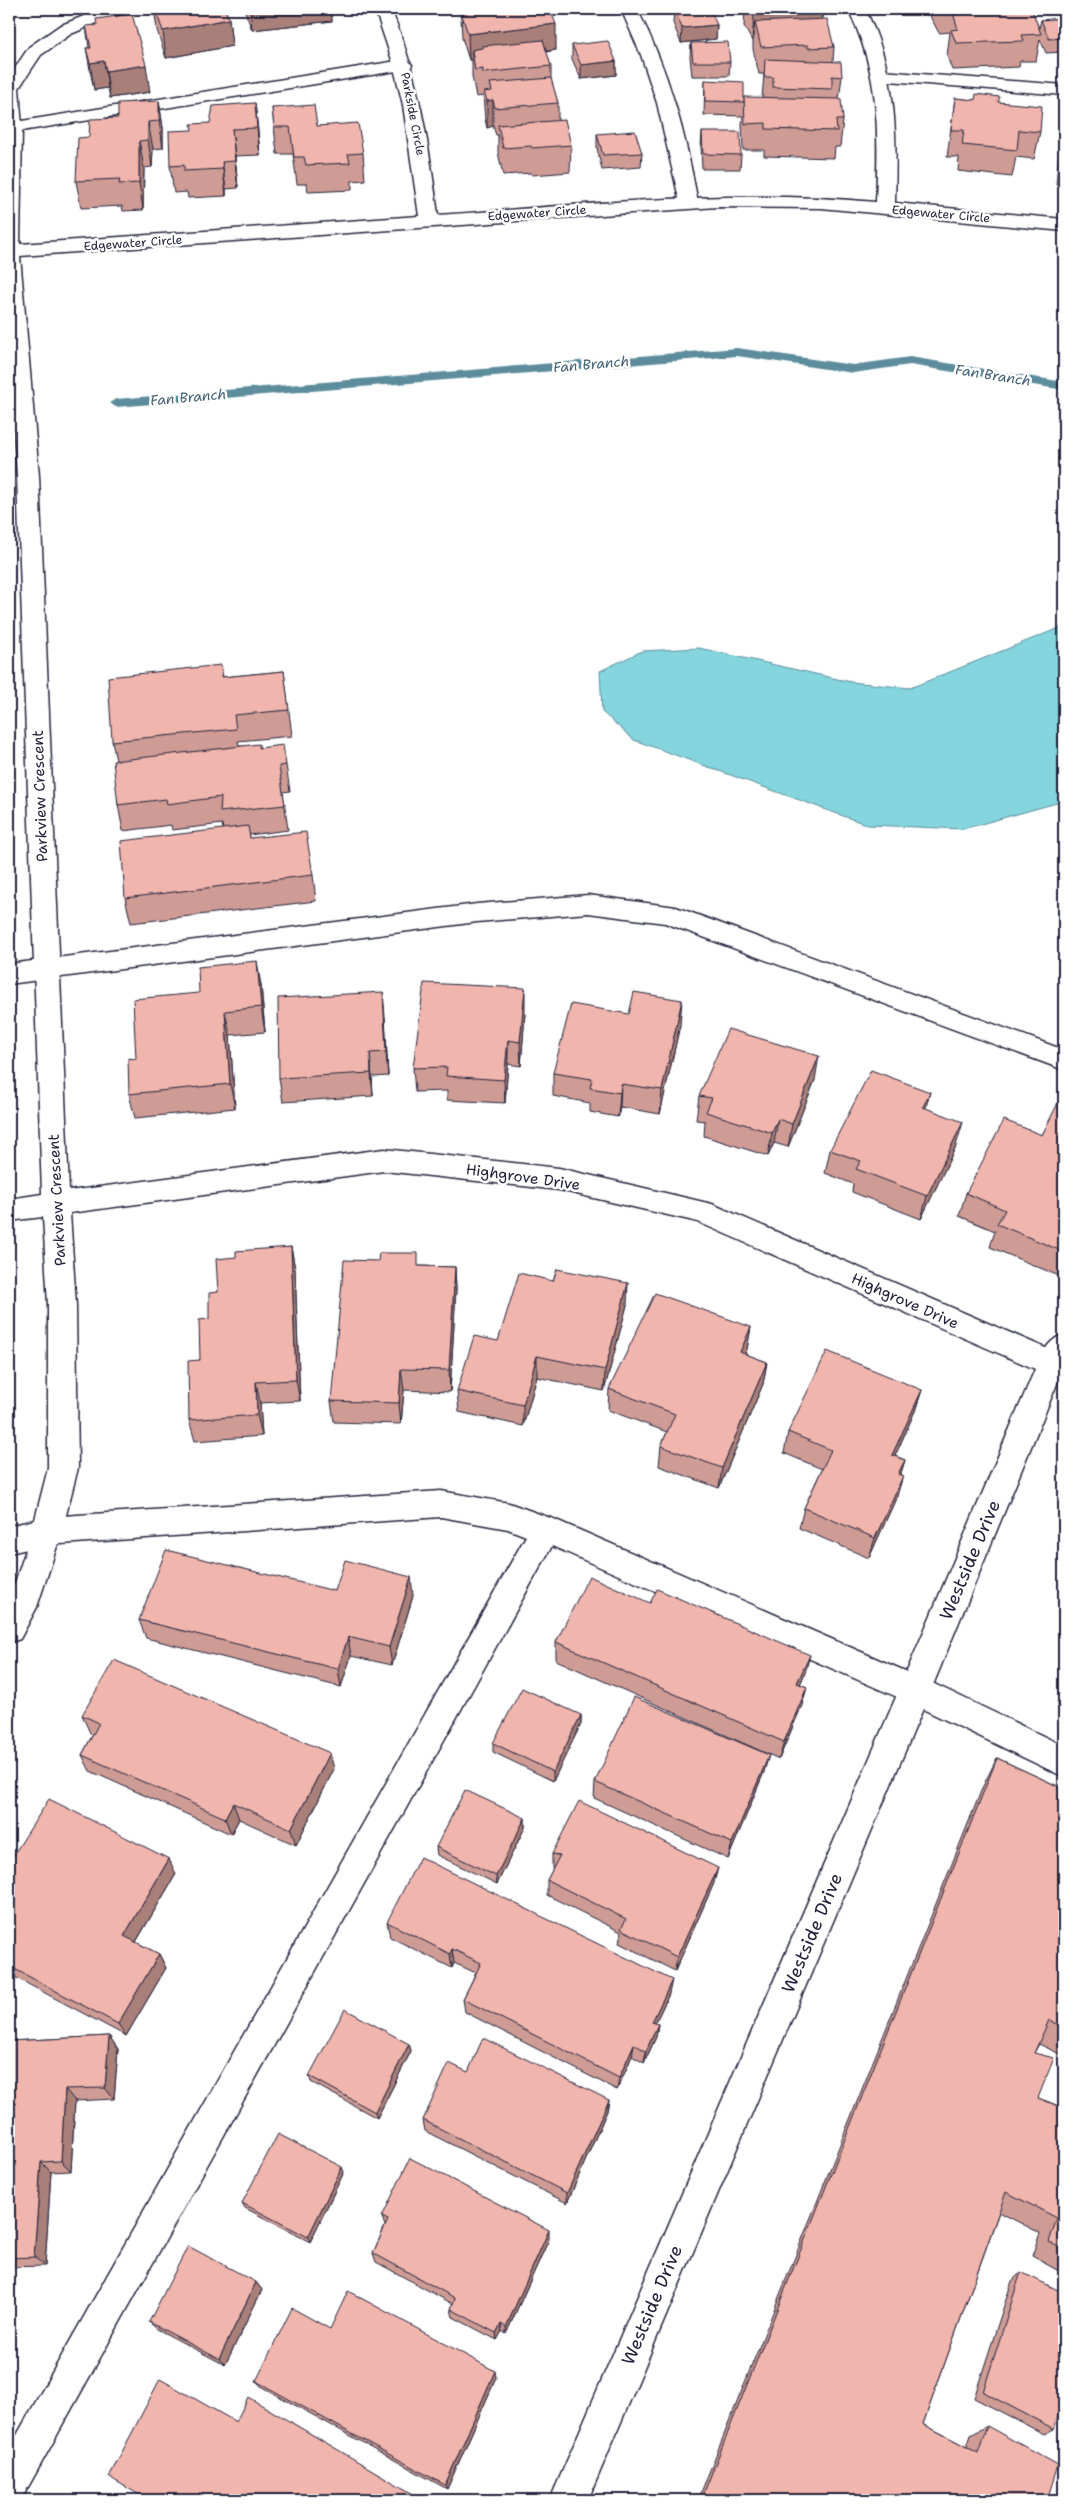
<svg xmlns="http://www.w3.org/2000/svg" width="1073" height="2509" font-family="'Shantell Sans',sans-serif">
  <style>
    .water { fill: #84d5dd; stroke: #5d8d9c }
    .lines { fill: none; stroke-linecap: round; stroke-linejoin: round }
    .stream { fill: #5d8d9c; fill-rule: evenodd }
    .service-casing { stroke: #22223b; stroke-width: 3 }
    .minor-casing { stroke: #22223b; stroke-width: 3 }
    .service { fill: #fff; fill-rule: evenodd }
    .minor { fill: #fff; fill-rule: evenodd }
    .wall { fill: #ce9c95; stroke: #22223b }
    .shaded-wall { fill: #a87f79; stroke: #22223b }
    .building { fill: #f0b5ad; stroke: #22223b }
    .labels { text-anchor: middle; stroke-width: 5; stroke-linejoin: round; paint-order: stroke }
    .far-street-label { font-size: 12px; fill: #22223b; stroke: #fff }
    .far-water-label { font-size: 14px; font-style: italic; fill: #446174; stroke: #fff }
    .street-label { font-size: 15px; fill: #22223b; stroke: #fff }
    .near-street-label { font-size: 18px; fill: #22223b; stroke: #fff }
  </style>
  <rect width="100%" height="100%" fill="#fff"/>
  <filter id="ink" filterUnits="userSpaceOnUse"><feTurbulence type="fractalNoise" baseFrequency=".02" numOctaves="2"/><feDisplacementMap in="SourceGraphic" scale="10" xChannelSelector="R" yChannelSelector="G"/><feConvolveMatrix kernelMatrix="1 2 1 2 8 2 1 2 1" color-interpolation-filters="sRGB"/></filter>
  <g filter="url(#ink)">
    <polygon class="water" points="1064,626 1064,801 963,829 868,825 634,740 602,712 600,671 642,651 699,648 851,682 910,688"/>
    <g class="lines">
      <polygon class="stream" points="737,348 853,365 910,357 1064,382 1064,390 910,365 853,373 737,356 116,407 109,403 116,399"/>
      <g class="service-casing">
        <g id="service">
          <path d="M621 9H637C669 70 686 136 698 203L696 207H682L680 203 657 103 641 55Z"/>
          <polygon points="403,60 409,61 412,65 409,69 9,133 9,123"/>
          <polygon points="882,71 1064,85 1064,95 876,80 873,76 876,72"/>
          <polygon points="588,895 676,907 1064,1050 1064,1070 665,923 588,913 477,922 9,984 9,964 477,904"/>
          <path d="M1064 1334V1368C1058 1377 1050 1376 1041 1373L1037 1364C1043 1351 1050 1339 1064 1334Z"/>
          <polygon points="441,1491 509,1503 556,1520 926,1680 1064,1746 1064,1777 904,1700 552,1546 22,2498 9,2500 9,2449 526,1536 508,1529 441,1517 47,1545 9,1553 9,1526 47,1517"/>
        </g>
      </g>
      <g class="minor-casing">
        <path id="minor" d="M101 9H124L121 13 71 34 41 55 19 88 22 128 20 244 419 216 403 105 392 60 375 9H391C418 75 429 144 438 215 584 205 730 188 876 202 879 132 880 73 848 9H865C897 71 897 135 895 203L1064 219V231L821 208 717 207 20 256 39 476 69 1191 384 1149 559 1168 712 1204 1064 1356V1381L1059 1379 931 1690 588 2500H550L899 1690 1035 1369 698 1222 559 1190 384 1171 70 1213 76 1305 78 1468 62 1531 37 1607 20 1639 9 1643V1601L32 1531 48 1468V1305L43 1217 9 1221V1199L42 1194 17 476 9 362V77L29 47 59 26Z"/>
      </g>
      <use href="#service" class="service"/>
      <use href="#minor" class="minor"/>
    </g>
    <g class="wall">
      <polygon points="154,9 225,9 229,19 232,46 166,58 157,30"/>
      <polygon points="244,9 331,9 332,21 252,30"/>
      <polygon points="458,9 550,9 556,50 546,52 551,66 551,80 558,103 558,120 571,145 570,172 532,175 531,173 503,175 498,152 498,135 496,135 493,126 487,128 485,119 483,96 476,97 472,76 472,60 469,60 462,38 461,18"/>
      <polygon points="674,9 717,25 716,39 681,43 673,23"/>
      <polygon points="745,9 823,9 822,19 834,47 833,62 842,77 839,99 843,120 840,147 835,147 834,158 764,156 764,150 743,150 742,124 743,116 704,115 705,80 744,99 762,98 764,74 759,74 753,49 753,40 752,41 744,26"/>
      <polygon points="926,9 1001,9 1000,12 1012,11 1011,9 1045,9 1031,10 1039,28 1041,20 1064,18 1064,52 1046,53 1040,39 1036,61 1020,61 1019,67 952,70 947,56 950,32 939,33"/>
      <polygon points="86,26 150,92 110,98 108,88 94,90 91,75 86,48 89,48"/>
      <polygon points="691,43 730,62 729,76 692,76 690,57"/>
      <polygon points="572,45 616,61 616,75 581,79 572,59"/>
      <polygon points="955,98 999,103 1040,132 1034,159 1016,157 1012,177 958,171 959,157 947,157"/>
      <polygon points="159,101 163,128 163,148 153,149 152,167 144,168 143,210 123,211 122,206 81,208 76,181 118,118"/>
      <polygon points="255,103 260,155 235,156 238,188 226,189 226,196 188,198 187,192 174,193 170,166 192,130 210,123"/>
      <polygon points="272,108 317,126 363,153 365,180 352,181 352,190 308,192 307,184 297,184 293,154 277,154"/>
      <polygon points="1064,118 1064,185 1056,184 1061,131"/>
      <polygon points="702,132 741,155 740,169 702,169 701,146"/>
      <polygon points="597,134 642,153 641,167 602,170 597,148"/>
      <polygon points="221,665 223,677 284,671 292,736 238,741 239,746 260,747 286,765 290,791 283,792 288,830 249,835 250,838 313,875 316,901 131,923 125,898 223,829 222,824 172,830 171,825 123,831 118,805 116,761 112,741"/>
      <polygon points="261,985 265,1032 230,1035 235,1108 135,1118 129,1094 136,1059 199,993"/>
      <polygon points="525,1013 521,1066 508,1064 505,1103 447,1100 447,1091 415,1092 413,1068"/>
      <polygon points="385,1017 388,1076 372,1077 373,1096 283,1102 279,1078"/>
      <polygon points="680,1025 660,1114 620,1107 618,1117 590,1112 590,1103 553,1096 553,1073"/>
      <polygon points="815,1080 788,1147 774,1143 768,1156 704,1136 705,1121 696,1120 699,1096"/>
      <polygon points="1064,1096 1064,1278 990,1247 995,1231 959,1216 966,1193 1042,1135"/>
      <polygon points="926,1108 956,1146 921,1219 852,1192 853,1184 825,1173 830,1150"/>
      <polygon points="291,1247 295,1269 300,1401 260,1403 262,1436 195,1441 189,1420 200,1360 209,1319 218,1292 236,1257"/>
      <polygon points="419,1266 455,1267 456,1289 450,1392 404,1390 401,1424 334,1422 331,1401"/>
      <polygon points="627,1305 604,1391 537,1377 523,1426 459,1412 457,1391 498,1341"/>
      <polygon points="751,1327 747,1349 745,1354 767,1362 763,1384 719,1488 659,1466 661,1446 667,1432 608,1410 609,1389"/>
      <polygon points="922,1390 915,1411 895,1456 905,1460 900,1475 897,1496 869,1558 799,1528 804,1508 822,1469 784,1453 788,1432"/>
      <polygon points="335,1591 413,1596 392,1665 351,1656 341,1687 146,1638 139,1620"/>
      <polygon points="556,1642 805,1673 800,1684 807,1687 802,1705 779,1759 556,1660"/>
      <polygon points="82,1715 334,1769 296,1845 239,1819 231,1834 90,1771 82,1755 93,1734 90,1733"/>
      <polygon points="581,1715 581,1724 553,1781 493,1752 493,1743"/>
      <polygon points="997,1758 1064,1789 1064,2056 1039,2044 1034,2053 1038,2098 1064,2108 1064,2274 1032,2256 1040,2233 999,2212 923,2424 967,2447 971,2435 987,2426 1047,2500 698,2500 983,1786"/>
      <polygon points="764,1772 728,1859 594,1798 595,1782"/>
      <polygon points="525,1818 525,1827 497,1884 437,1855 436,1847"/>
      <polygon points="552,1854 714,1883 675,1971 619,1943 621,1932 547,1895 547,1880 553,1869 552,1869"/>
      <polygon points="9,1862 176,1874 136,1942 159,1954 166,1968 126,2036 9,1974"/>
      <polygon points="387,1922 669,1994 655,2023 658,2024 656,2037 644,2063 632,2056 617,2090 465,2012 463,1999 476,1973 454,1963 452,1968 390,1937"/>
      <polygon points="109,2036 118,2049 114,2099 75,2101 71,2171 51,2172 45,2266 9,2267 9,2041"/>
      <polygon points="409,2044 411,2051 377,2118 311,2082 309,2076"/>
      <polygon points="468,2072 609,2100 607,2111 567,2203 425,2131 423,2120"/>
      <polygon points="344,2172 310,2242 245,2208 242,2203"/>
      <polygon points="382,2217 549,2239 506,2334 502,2331 497,2340 453,2317 451,2309 453,2304 376,2262 373,2253 385,2226"/>
      <polygon points="1021,2272 1054,2429 1044,2434 974,2398 1012,2281"/>
      <polygon points="256,2282 262,2290 225,2365 157,2329 149,2322"/>
      <polygon points="330,2329 496,2378 447,2489 262,2387 256,2381"/>
    </g>
    <g class="shaded-wall">
      <polygon points="250,9 331,9 332,21 252,30"/>
      <polygon points="464,9 526,9 464,22"/>
      <polygon points="794,9 823,9 820,31 755,22 753,40 752,41 754,14"/>
      <polygon points="1014,9 1045,9 1013,12"/>
      <polygon points="229,19 232,46 166,58 163,31"/>
      <polygon points="556,24 556,50 483,59 472,50 472,60 469,60 468,34"/>
      <polygon points="717,25 716,39 681,43 682,28"/>
      <polygon points="104,61 108,88 94,90 90,63"/>
      <polygon points="616,61 616,75 581,79 581,65"/>
      <polygon points="146,65 150,92 110,98 106,71"/>
      <polygon points="493,100 493,126 487,128 487,101"/>
      <polygon points="159,101 163,128 163,148 159,121"/>
      <polygon points="255,103 258,130 260,155 257,128"/>
      <polygon points="148,122 153,149 152,167 148,140"/>
      <polygon points="232,129 235,156 238,188 235,161"/>
      <polygon points="139,141 144,168 143,210 139,183"/>
      <polygon points="222,162 226,189 226,196 223,169"/>
      <polygon points="257,961 261,985 265,1032 261,1007"/>
      <polygon points="525,988 525,1013 521,1066 520,1042"/>
      <polygon points="383,992 385,1017 388,1076 386,1052"/>
      <polygon points="682,1000 680,1025 660,1114 662,1090"/>
      <polygon points="225,1011 230,1035 235,1108 230,1084"/>
      <polygon points="508,1040 508,1064 505,1103 504,1080"/>
      <polygon points="370,1053 372,1077 373,1096 371,1073"/>
      <polygon points="819,1056 815,1080 788,1147 792,1124"/>
      <polygon points="621,1084 620,1107 618,1117 620,1093"/>
      <polygon points="930,1092 924,1115 923,1107"/>
      <polygon points="778,1119 774,1143 768,1156 772,1133"/>
      <polygon points="963,1122 956,1146 921,1219 927,1196"/>
      <polygon points="291,1247 295,1269 300,1401 296,1380"/>
      <polygon points="455,1267 456,1289 450,1392 449,1370"/>
      <polygon points="628,1283 627,1305 604,1391 605,1370"/>
      <polygon points="751,1327 747,1349 737,1374 740,1352"/>
      <polygon points="537,1356 537,1377 523,1426 523,1405"/>
      <polygon points="767,1362 763,1384 719,1488 722,1468"/>
      <polygon points="401,1369 404,1390 401,1424 399,1403"/>
      <polygon points="256,1382 260,1403 262,1436 257,1415"/>
      <polygon points="922,1390 915,1411 886,1476 892,1455"/>
      <polygon points="905,1460 899,1480 898,1474"/>
      <polygon points="903,1476 897,1496 869,1558 875,1538"/>
      <polygon points="411,1577 413,1596 392,1665 389,1647"/>
      <polygon points="348,1637 351,1656 341,1687 338,1669"/>
      <polygon points="810,1655 805,1673 793,1701 797,1683"/>
      <polygon points="807,1687 802,1705 779,1759 784,1742"/>
      <polygon points="581,1715 581,1724 553,1781 553,1772"/>
      <polygon points="330,1753 334,1769 296,1845 291,1829"/>
      <polygon points="769,1755 764,1772 728,1859 732,1843"/>
      <polygon points="233,1803 239,1819 231,1834 225,1818"/>
      <polygon points="525,1818 525,1827 497,1884 496,1876"/>
      <polygon points="169,1859 176,1874 131,1950 124,1936"/>
      <polygon points="718,1868 714,1883 675,1971 677,1957"/>
      <polygon points="452,1949 454,1963 452,1968 450,1954"/>
      <polygon points="159,1954 166,1968 126,2036 118,2024"/>
      <polygon points="672,1980 669,1994 650,2034 652,2022"/>
      <polygon points="658,2024 656,2037 644,2063 646,2051"/>
      <polygon points="109,2036 118,2049 114,2099 105,2088"/>
      <polygon points="409,2044 411,2051 377,2118 375,2112"/>
      <polygon points="634,2044 632,2056 617,2090 619,2078"/>
      <polygon points="65,2089 75,2101 71,2171 61,2161"/>
      <polygon points="609,2100 607,2111 567,2203 567,2193"/>
      <polygon points="41,2162 51,2172 45,2266 34,2257"/>
      <polygon points="342,2167 344,2172 310,2242 308,2237"/>
      <polygon points="549,2230 549,2239 506,2334 506,2327"/>
      <polygon points="256,2282 262,2290 225,2365 219,2359"/>
      <polygon points="501,2324 502,2331 497,2340 496,2333"/>
      <polygon points="495,2371 496,2378 447,2489 445,2485"/>
    </g>
    <g class="building">
      <polygon points="155,9 225,9 229,19 163,31"/>
      <polygon points="490,9 550,9 556,24 468,34 461,12"/>
      <polygon points="674,9 710,9 717,25 682,28"/>
      <polygon points="751,9 794,9 754,14"/>
      <polygon points="1032,10 1041,34 1022,35 1024,41 956,43 951,30 958,29 953,13"/>
      <polygon points="132,14 146,65 106,71 104,61 90,63 86,48 91,48 86,26 97,25 96,19"/>
      <polygon points="1064,18 1064,38 1049,39 1041,20"/>
      <polygon points="827,19 834,47 808,48 808,45 761,47 755,22"/>
      <polygon points="543,40 551,66 483,73 483,69 475,70 472,50 482,48 482,46"/>
      <polygon points="608,41 616,61 581,65 572,45"/>
      <polygon points="728,42 730,62 693,62 691,43"/>
      <polygon points="765,59 841,62 842,77 832,76 832,89 773,87 773,77 764,77"/>
      <polygon points="551,78 558,103 495,108 493,100 487,101 484,92 492,91 490,83"/>
      <polygon points="705,80 744,82 744,102 705,101"/>
      <polygon points="976,94 1000,97 998,102 1042,106 1040,132 1019,130 1017,150 962,145 964,130 951,130 955,98 975,100"/>
      <polygon points="744,97 841,99 843,120 836,120 837,131 766,129 766,123 745,124"/>
      <polygon points="159,101 159,121 148,122 148,140 139,141 139,183 119,184 120,179 76,181 78,138 89,137 90,119 118,118 118,103"/>
      <polygon points="255,103 257,128 232,129 235,161 222,162 223,169 184,171 184,165 170,166 169,131 192,130 191,124 210,123 213,106"/>
      <polygon points="314,105 317,126 358,123 363,153 348,154 350,163 306,165 304,157 294,157 290,127 274,127 272,108"/>
      <polygon points="565,120 571,145 532,148 531,146 503,148 498,125"/>
      <polygon points="635,131 642,153 603,155 597,134"/>
      <polygon points="1064,131 1064,157 1062,157"/>
      <polygon points="702,132 740,132 741,155 703,154"/>
      <polygon points="221,665 222,677 284,671 289,710 234,715 236,729 112,741 108,677"/>
      <polygon points="259,744 259,748 283,745 286,765 279,766 285,805 220,812 221,797 167,804 166,799 118,805 113,761"/>
      <polygon points="248,826 250,838 306,832 313,875 125,898 121,841"/>
      <polygon points="257,961 261,1007 225,1011 230,1084 129,1094 128,1058 136,1059 133,999 199,993 198,967"/>
      <polygon points="424,983 525,988 520,1042 508,1040 504,1080 446,1076 447,1067 413,1068"/>
      <polygon points="383,992 386,1052 370,1053 371,1073 279,1078 278,998"/>
      <polygon points="634,992 682,1000 662,1090 621,1084 620,1093 590,1088 592,1079 553,1073 571,1004 629,1014"/>
      <polygon points="728,1029 819,1056 792,1124 778,1119 772,1133 706,1112 712,1098 699,1096"/>
      <polygon points="871,1070 930,1092 923,1107 963,1122 927,1196 856,1169 861,1161 830,1150"/>
      <polygon points="1062,1095 1064,1096 1064,1252 997,1224 1005,1210 966,1193 1004,1120 1042,1135"/>
      <polygon points="291,1247 296,1380 256,1382 257,1415 189,1420 188,1361 200,1360 199,1320 209,1319 209,1293 218,1292 216,1259 236,1257 236,1251"/>
      <polygon points="379,1253 418,1253 418,1266 455,1267 449,1370 401,1369 399,1403 331,1401 344,1260 378,1261"/>
      <polygon points="557,1269 628,1283 605,1370 537,1356 523,1405 457,1391 474,1336 498,1341 519,1273 553,1281"/>
      <polygon points="655,1293 751,1327 740,1352 767,1362 722,1468 661,1446 675,1414 609,1389"/>
      <polygon points="827,1351 922,1390 892,1455 905,1460 898,1474 903,1476 875,1538 804,1508 831,1450 788,1432"/>
      <polygon points="166,1550 335,1591 345,1560 411,1577 389,1647 348,1637 338,1669 139,1620"/>
      <polygon points="589,1576 650,1603 657,1589 810,1655 797,1683 807,1687 784,1742 556,1642"/>
      <polygon points="114,1660 330,1753 291,1829 233,1803 225,1818 82,1755 99,1723 82,1715"/>
      <polygon points="522,1688 581,1715 553,1772 493,1743"/>
      <polygon points="634,1697 769,1755 732,1843 595,1782"/>
      <polygon points="997,1758 1064,1789 1064,2028 1049,2020 1034,2053 1054,2058 1038,2098 1064,2108 1064,2250 1049,2242 1057,2218 1006,2192 923,2424 978,2453 987,2426 1058,2465 1047,2500 701,2500"/>
      <polygon points="465,1790 525,1818 496,1876 436,1847"/>
      <polygon points="49,1799 169,1859 124,1936 159,1954 118,2024 9,1966 9,1923 10,1921 9,1920 9,1862"/>
      <polygon points="579,1801 718,1868 677,1957 621,1929 626,1919 547,1880 560,1855 552,1854"/>
      <polygon points="420,1857 672,1980 652,2022 658,2024 646,2051 634,2044 619,2078 463,1999 481,1963 452,1949 450,1954 387,1922"/>
      <polygon points="345,2009 409,2044 375,2112 309,2076"/>
      <polygon points="109,2036 105,2088 65,2089 61,2161 41,2162 34,2257 9,2258 9,2041"/>
      <polygon points="483,2038 609,2100 567,2193 423,2120 449,2063 468,2072"/>
      <polygon points="278,2134 342,2167 308,2237 242,2203"/>
      <polygon points="410,2158 549,2230 506,2327 501,2324 496,2333 451,2309 455,2298 373,2253 388,2220 382,2217"/>
      <polygon points="188,2246 256,2282 219,2359 149,2322"/>
      <polygon points="1021,2272 1064,2293 1064,2397 1054,2429 983,2392"/>
      <polygon points="348,2291 495,2371 445,2485 256,2381 292,2308 330,2329"/>
      <polygon points="160,2379 236,2422 248,2397 420,2498 419,2500 148,2500 109,2477"/>
    </g>
  </g>
  <g class="labels">
    <g class="far-street-label">
      <text transform="translate(413 114) rotate(79)" y="4">Parkside Circle</text>
      <text transform="translate(537 213) rotate(-4)" y="4">Edgewater Circle</text>
      <text transform="translate(941 214) rotate(5)" y="4">Edgewater Circle</text>
      <text transform="translate(133 243) rotate(-4)" y="4">Edgewater Circle</text>
    </g>
    <g class="far-water-label">
      <text transform="translate(591 364) rotate(-5)" y="5">Fan Branch</text>
      <text transform="translate(993 375) rotate(9)" y="5">Fan Branch</text>
      <text transform="translate(188 397) rotate(-5)" y="5">Fan Branch</text>
    </g>
    <g class="street-label">
      <text transform="translate(40 796) rotate(-92)" y="5">Parkview Crescent</text>
      <text transform="translate(523 1177) rotate(8)" y="5">Highgrove Drive</text>
      <text transform="translate(57 1200) rotate(-93)" y="5">Parkview Crescent</text>
      <text transform="translate(905 1301) rotate(24)" y="5">Highgrove Drive</text>
    </g>
    <g class="near-street-label">
      <text transform="translate(970 1560) rotate(-67)" y="6">Westside Drive</text>
      <text transform="translate(812 1933) rotate(-67)" y="6">Westside Drive</text>
      <text transform="translate(652 2305) rotate(-67)" y="6">Westside Drive</text>
    </g>
  </g>
  <rect width="1073" height="2509" fill="none" stroke="#fff" stroke-width="30"/>
  <rect x="15" y="15" width="1043" height="2479" fill="none" stroke="#22223b" stroke-width="2" filter="url(#ink)"/>
</svg>
